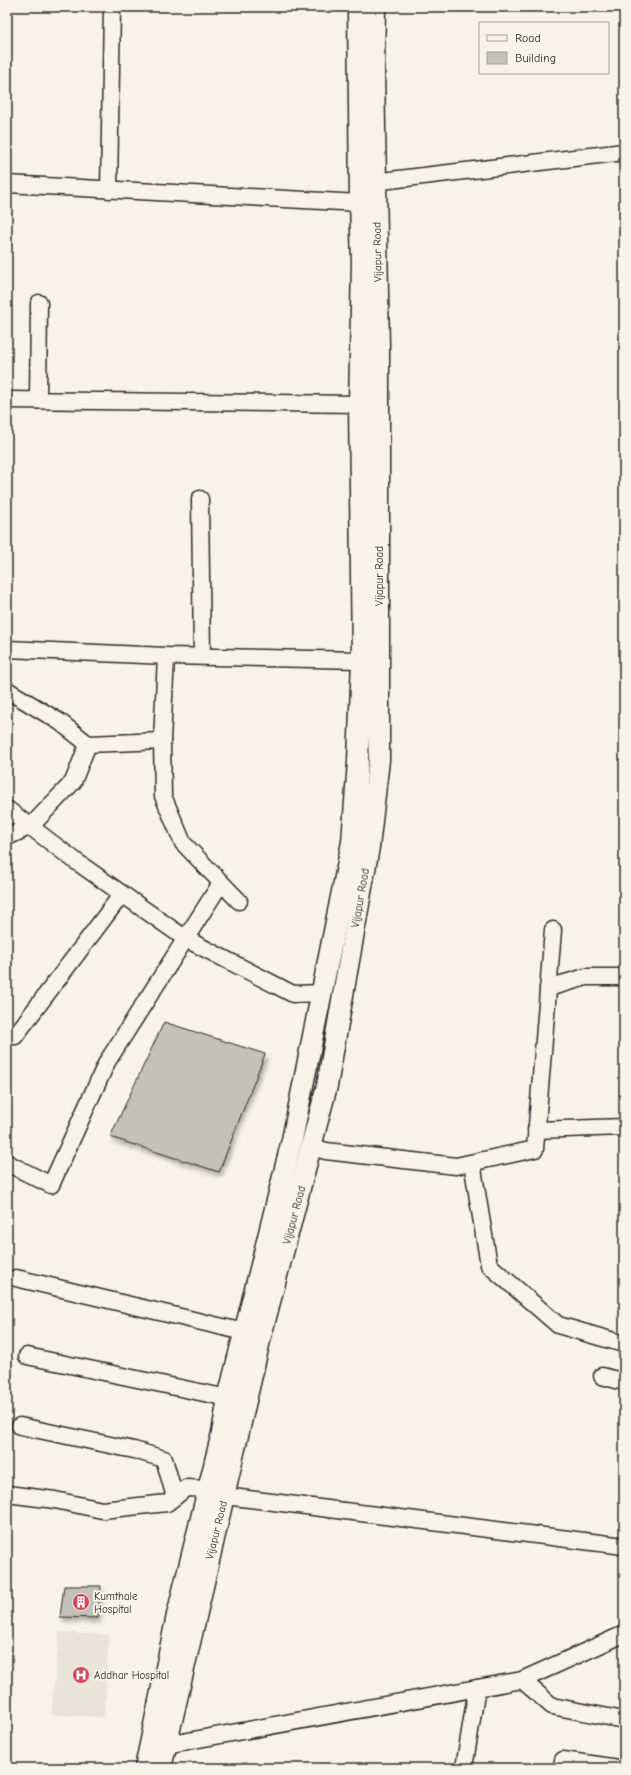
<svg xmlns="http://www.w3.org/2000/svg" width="631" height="1775" font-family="'Comic Neue',sans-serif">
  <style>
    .built { fill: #e8e4da }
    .building { fill: #c4c1b9; stroke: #2b2b2b; filter: url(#shadow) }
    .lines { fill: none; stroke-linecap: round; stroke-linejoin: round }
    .minor-casing { stroke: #2b2b2b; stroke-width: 19 }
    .major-casing { stroke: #2b2b2b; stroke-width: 23 }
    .minor { stroke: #f7f3e8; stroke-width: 16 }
    .major { stroke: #f7f3e8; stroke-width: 20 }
    .labels { text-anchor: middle; stroke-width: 4; stroke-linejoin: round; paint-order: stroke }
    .street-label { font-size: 11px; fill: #2b2b2b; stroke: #f7f3e8 }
    .poi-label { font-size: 11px; fill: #2b2b2b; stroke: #f7f3e8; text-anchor: start }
  </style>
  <defs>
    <filter id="shadow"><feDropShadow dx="2.5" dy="4.5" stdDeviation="2" flood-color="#0004"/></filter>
  </defs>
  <rect width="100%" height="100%" fill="#f7f3e8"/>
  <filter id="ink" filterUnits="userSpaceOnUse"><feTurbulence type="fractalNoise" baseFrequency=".025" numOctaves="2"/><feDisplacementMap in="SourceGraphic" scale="8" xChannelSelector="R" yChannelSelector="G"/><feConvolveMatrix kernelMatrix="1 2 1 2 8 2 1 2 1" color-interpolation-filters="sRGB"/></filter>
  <g filter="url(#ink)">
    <polygon class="built" points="59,1632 109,1635 104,1717 51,1715"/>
    <g class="building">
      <polygon points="164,1022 265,1054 219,1172 110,1137"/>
      <polygon points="64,1586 101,1586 98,1618 60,1617"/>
    </g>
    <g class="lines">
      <g class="minor-casing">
        <g id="minor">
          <polyline points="365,183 624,152"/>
          <polyline points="7,184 360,203"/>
          <polyline points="109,190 112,7"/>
          <polyline points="7,400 359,404"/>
          <polyline points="38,400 39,303"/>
          <polyline points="200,499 202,656"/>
          <polyline points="7,649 166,656 362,660"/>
          <polyline points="7,690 60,722 88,744 162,741 163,796 183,843 239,901"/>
          <polyline points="162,741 166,656"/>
          <polyline points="7,809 77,862 186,939 293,994 322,993"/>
          <polyline points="7,837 31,826 73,782 88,744"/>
          <polyline points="548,988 586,977 624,977"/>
          <polyline points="7,1035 15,1036 122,894"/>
          <polyline points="536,1130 624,1127"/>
          <polyline points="312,1147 326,1151 456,1166 535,1149 553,930"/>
          <polyline points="7,1163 51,1185 107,1062 221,883"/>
          <polyline points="472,1163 489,1265 558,1325 624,1344"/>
          <polyline points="16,1278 244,1332"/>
          <polyline points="27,1356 228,1398"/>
          <polyline points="602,1376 624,1382"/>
          <polyline points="20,1426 134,1450 164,1459 175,1497"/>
          <polyline points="7,1494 55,1500 102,1510 167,1503 186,1488 207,1489 225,1496 624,1546"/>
          <polyline points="522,1680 552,1706 624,1720"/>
          <polyline points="157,1743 166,1745 522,1680 624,1634"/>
          <polyline points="464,1768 477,1688"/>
          <polyline points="562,1768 563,1760 618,1768"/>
        </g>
      </g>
      <g class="major-casing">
        <g id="major">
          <polyline points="145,1768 177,1615 222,1433 228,1398 292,1140 352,842 358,761 362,660 359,404 362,262 360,203 358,7"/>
          <polyline points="161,1768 261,1336 327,1086 369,847 379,760 379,348 374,71 375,7"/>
        </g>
      </g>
      <use href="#minor" class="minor"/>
      <use href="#major" class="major"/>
    </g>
  </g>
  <defs>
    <g id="building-disc" transform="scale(0.9)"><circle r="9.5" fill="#d1495b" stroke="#f7f3e8"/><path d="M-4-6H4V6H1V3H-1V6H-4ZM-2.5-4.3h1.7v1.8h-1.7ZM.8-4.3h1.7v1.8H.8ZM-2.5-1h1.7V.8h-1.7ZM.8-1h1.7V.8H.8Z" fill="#fff"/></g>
    <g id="hospital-disc" transform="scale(0.9)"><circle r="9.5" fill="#d1495b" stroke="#f7f3e8"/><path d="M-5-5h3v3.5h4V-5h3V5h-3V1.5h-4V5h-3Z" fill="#fff"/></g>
  </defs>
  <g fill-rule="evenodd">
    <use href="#building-disc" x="81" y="1602"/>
    <use href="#hospital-disc" x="81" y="1675"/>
  </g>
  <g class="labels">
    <g class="street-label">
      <text transform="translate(377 252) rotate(-91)" y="4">Vijapur Road</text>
      <text transform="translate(379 576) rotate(-90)" y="4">Vijapur Road</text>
      <text transform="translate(360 898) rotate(-80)" y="4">Vijapur Road</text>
      <text transform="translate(294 1215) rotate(-75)" y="4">Vijapur Road</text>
      <text transform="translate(216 1530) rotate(-76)" y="4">Vijapur Road</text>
    </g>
    <g class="poi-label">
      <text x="94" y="1600">Kumthale<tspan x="94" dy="13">Hospital</tspan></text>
      <text x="94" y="1679">Addhar Hospital</text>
    </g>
  </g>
  <rect width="631" height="1775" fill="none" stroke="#f7f3e8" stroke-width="24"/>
  <rect x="12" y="12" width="607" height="1751" fill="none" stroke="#2b2b2b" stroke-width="1.5" filter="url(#ink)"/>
  <rect x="479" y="22" width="130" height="52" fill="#f7f3e8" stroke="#a5a39c"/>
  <rect x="487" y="35" width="20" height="6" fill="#f7f3e8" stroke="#a5a39c"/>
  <text x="515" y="42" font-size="12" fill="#2b2b2b">Road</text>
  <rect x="487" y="52" width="20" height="12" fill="#c4c1b9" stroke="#a5a39c"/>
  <text x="515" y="62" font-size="12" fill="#2b2b2b">Building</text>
</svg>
